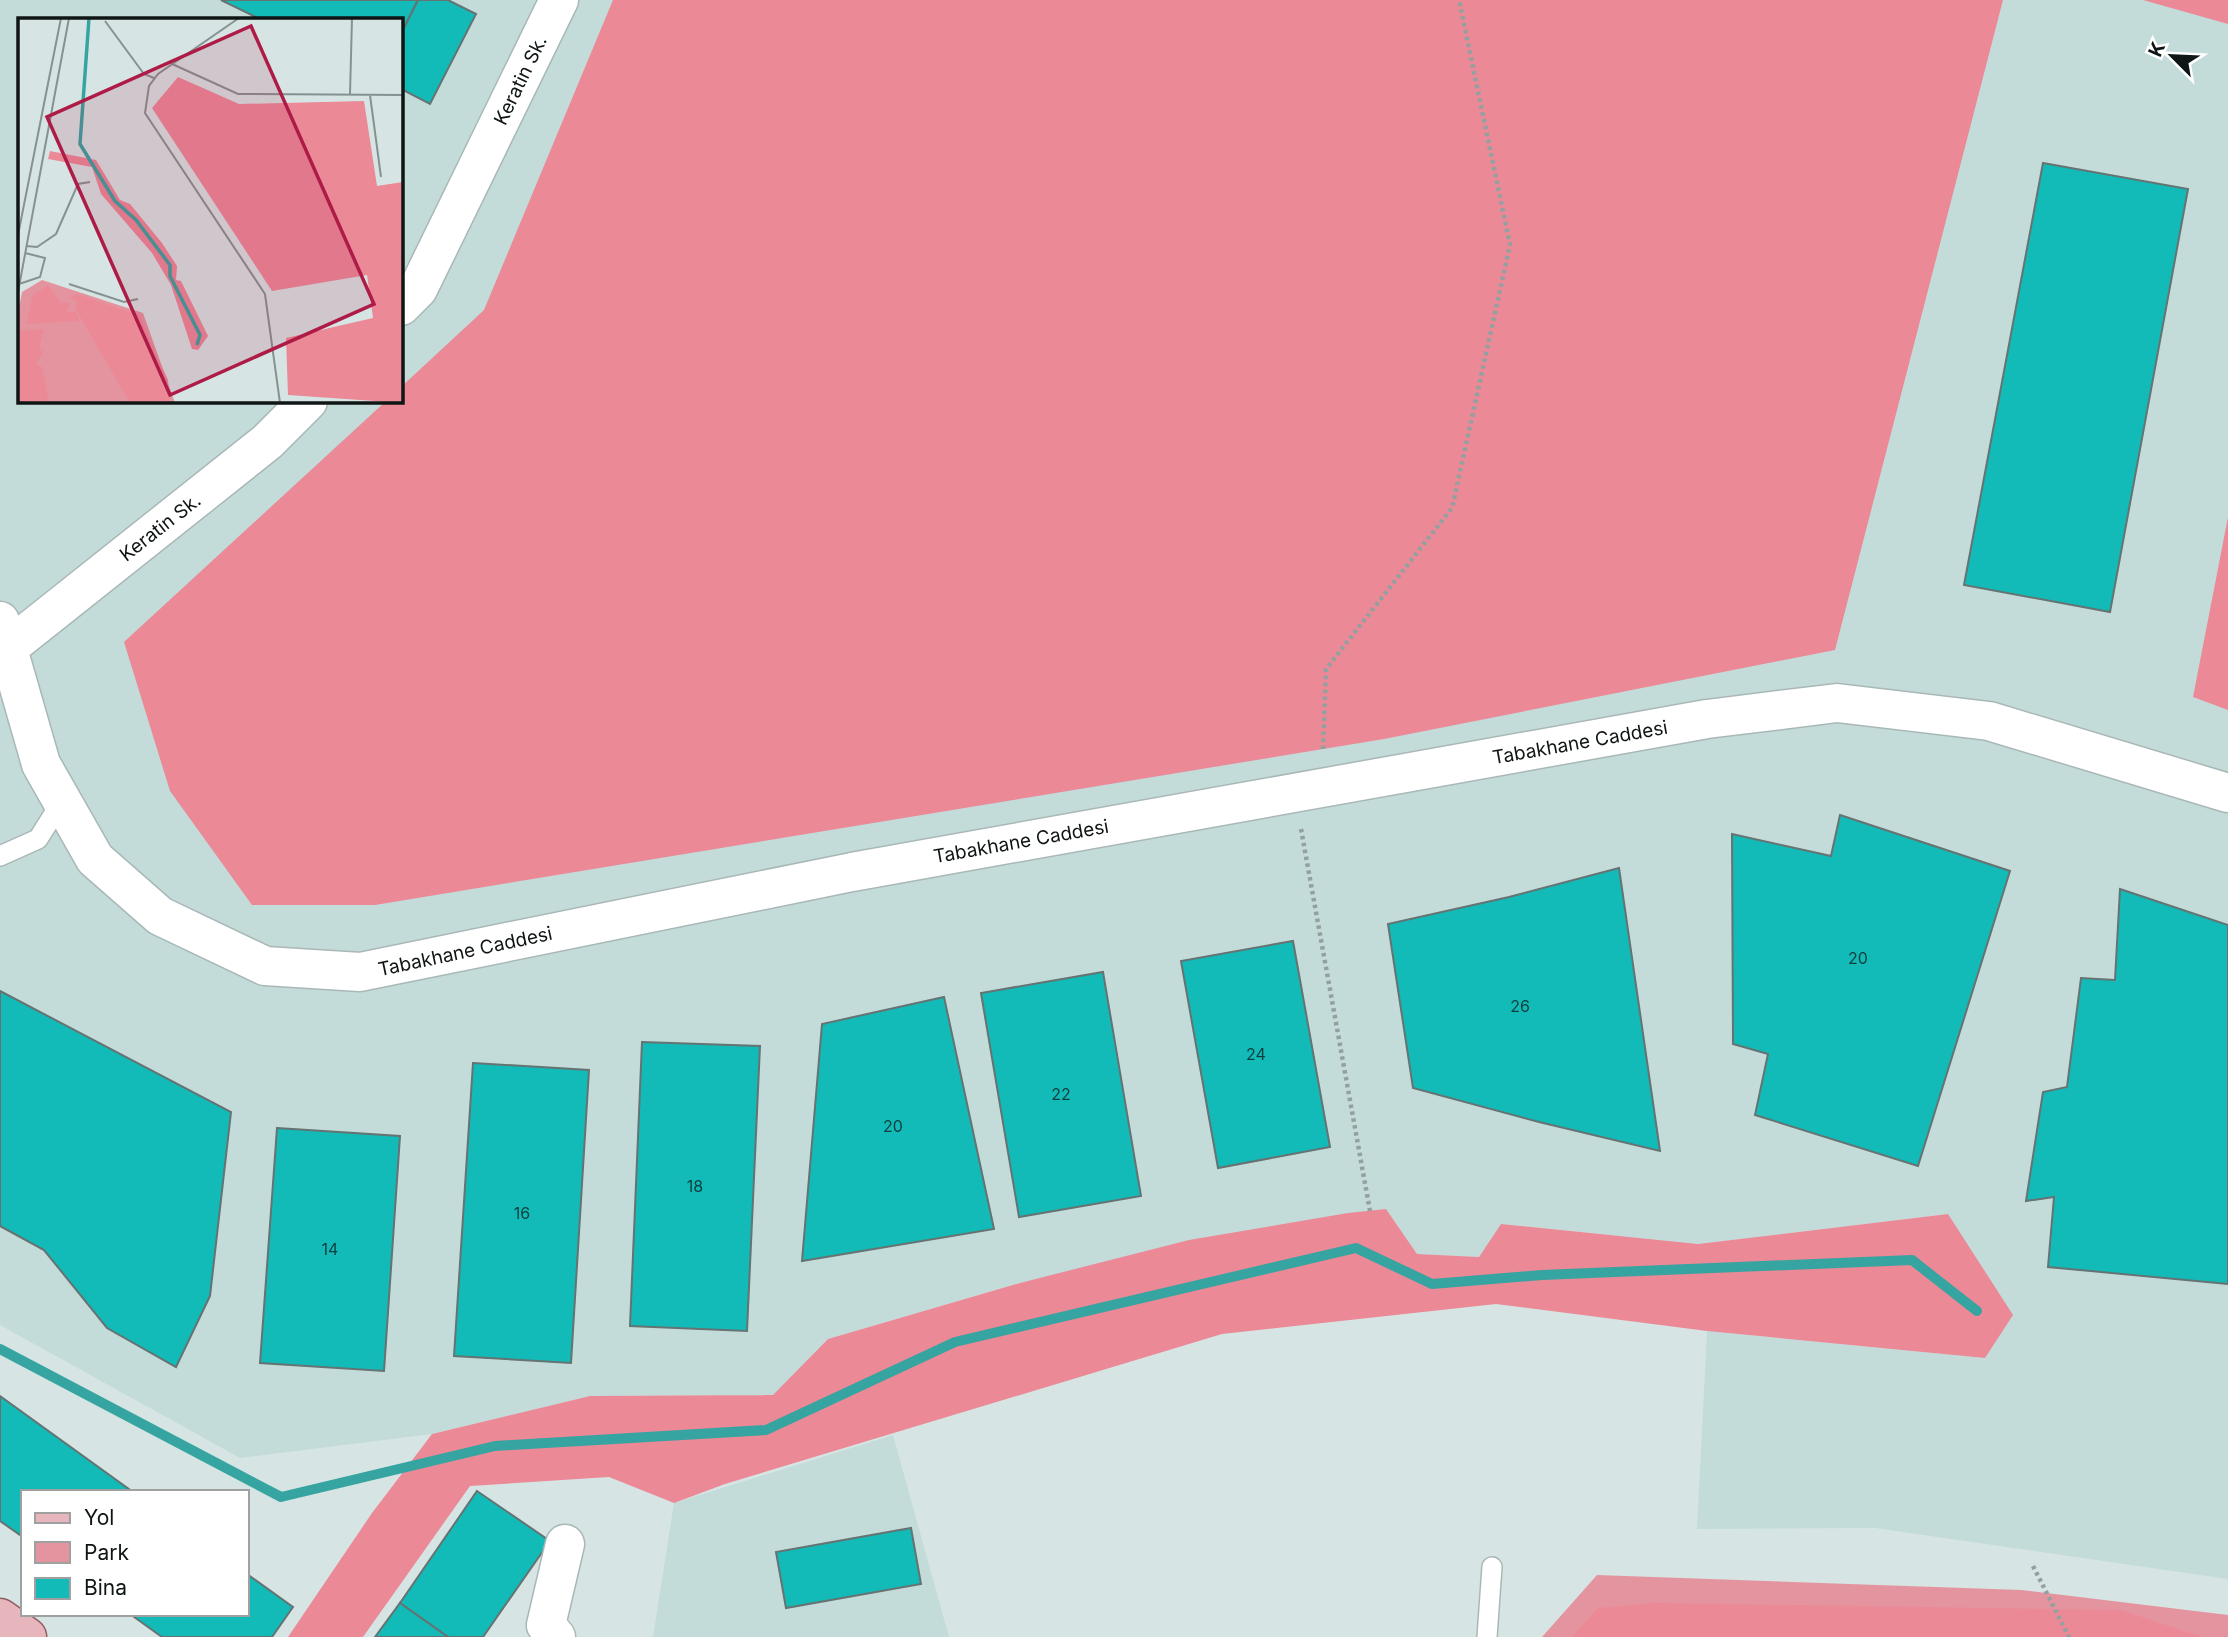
<svg xmlns="http://www.w3.org/2000/svg" width="2228" height="1637" font-family="Inter,sans-serif">
  <style>
    .built { fill: #c3dcda; fill-rule: evenodd }
    .green { fill: #e4949f }
    .forest { fill: #eb8997 }
    .lines { fill: none; stroke-linecap: round; stroke-linejoin: round }
    .stream { stroke: #36a4a0; stroke-width: 10 }
    .building { fill: #12bbb8; stroke: #657372; stroke-width: 2 }
    .service-casing { stroke: #a9b8b7; stroke-width: 22 }
    .minor-casing { stroke: #a9b8b7; stroke-width: 41 }
    .primary-casing { stroke: #915d65; stroke-width: 41 }
    .path { stroke: #94a09f; stroke-width: 4.5; stroke-dasharray: 3.5 3.5; stroke-linecap: butt }
    .service { stroke: #fff; stroke-width: 19 }
    .minor { stroke: #fff; stroke-width: 38 }
    .primary { stroke: #e7b5bc; stroke-width: 38 }
    .labels { text-anchor: middle; stroke-width: 5; stroke-linejoin: round; paint-order: stroke }
    .number-label { font-size: 16px; fill: #103e3d }
    .street-label { font-size: 19px; fill: #0f1514; stroke: #fff }
    .inset-river { fill: none; stroke: #36a4a0; stroke-width: 3.5 }
    .inset-road { fill: none; stroke: #869291; stroke-width: 2 }
    .view { fill: #ae1b47; fill-opacity: 0.15; stroke: #ae1b47; stroke-width: 3.5 }
    .inset-edge { fill: none; stroke: #0f1514; stroke-width: 3.5 }
  </style>
  <rect width="100%" height="100%" fill="#d6e5e4"/>
  <g class="built">
    <path d="M0 0H2228V1579L1875 1528 1697 1529 1707 1331 1985 1358 1948 1214 1698 1244 1501 1224 1479 1257 1417 1254 1386 1209 1020 1283 828 1339 774 1395 590 1396 432 1434 240 1458 0 1325ZM19 19H401V401H19Z"/>
    <polygon points="893,1435 949,1637 653,1637 674,1503"/>
  </g>
  <polygon class="green" points="1597,1575 2021,1590 2228,1615 2228,1637 1542,1637"/>
  <g class="forest">
    <polygon points="613,0 2003,0 1835,650 1384,739 375,905 252,905 170,791 124,642 386,401 401,401 401,387 484,310"/>
    <polygon points="2143,0 2228,0 2228,24"/>
    <polygon points="2228,517 2228,710 2193,697"/>
    <polygon points="1386,1209 1417,1254 1479,1257 1501,1224 1698,1244 1948,1214 2013,1315 1985,1358 1707,1331 1496,1304 1222,1334 725,1484 674,1503 609,1477 470,1486 363,1637 288,1637 372,1513 432,1434 590,1396 773,1395 828,1339 1020,1283 1189,1240 1348,1213"/>
    <polygon points="1654,1603 2121,1610 2202,1637 1572,1637 1598,1608"/>
  </g>
  <g class="lines">
    <polyline class="stream" points="0,1349 281,1497 495,1446 766,1430 955,1342 1356,1248 1432,1284 1542,1275 1912,1260 1977,1311"/>
  </g>
  <g class="building">
    <polygon points="221,0 418,0 401,34 401,19 260,19"/>
    <polygon points="418,0 448,0 476,14 430,104 401,89 401,34"/>
    <polygon points="2043,163 2188,189 2110,612 1964,585"/>
    <polygon points="1840,815 2010,871 1918,1166 1755,1115 1768,1054 1733,1044 1732,834 1831,856"/>
    <polygon points="1619,868 1660,1151 1539,1122 1413,1088 1388,924 1509,897"/>
    <polygon points="2120,889 2228,925 2228,1284 2048,1267 2054,1197 2026,1201 2043,1092 2067,1087 2081,978 2115,980"/>
    <polygon points="1293,941 1330,1147 1218,1168 1181,961"/>
    <polygon points="1103,972 1141,1196 1019,1217 981,993"/>
    <polygon points="0,991 231,1112 210,1296 176,1367 107,1328 44,1250 0,1226"/>
    <polygon points="944,997 994,1229 802,1261 822,1024"/>
    <polygon points="642,1042 760,1046 747,1331 630,1326"/>
    <polygon points="473,1063 589,1070 571,1363 454,1356"/>
    <polygon points="277,1128 400,1136 384,1371 260,1363"/>
    <polygon points="0,1396 133,1492 23,1492 23,1537 0,1521"/>
    <polygon points="477,1491 550,1541 483,1637 448,1637 400,1603"/>
    <polygon points="911,1528 921,1584 786,1608 776,1552"/>
    <polygon points="247,1574 293,1607 272,1637 162,1637 130,1614 247,1614"/>
    <polygon points="400,1603 448,1637 375,1637"/>
  </g>
  <g class="lines">
    <g class="service-casing">
      <g id="service">
        <polyline points="0,856 38,839 62,801"/>
        <polyline points="1487,1637 1492,1567"/>
      </g>
    </g>
    <g class="minor-casing">
      <g id="minor">
        <polyline points="401,306 418,289 559,0"/>
        <polyline points="0,621 41,764 95,859 160,916 265,966 360,972 852,872 1707,719 1837,703 1989,721 2228,793"/>
        <polyline points="8,648 267,442 308,401"/>
        <polyline points="556,1637 546,1625 565,1544"/>
      </g>
    </g>
    <g class="primary-casing">
      <polyline id="primary" points="0,1618 27,1637"/>
    </g>
    <g class="path">
      <polyline points="1323,749 1326,669 1452,508 1510,245 1459,0"/>
      <polyline points="1301,829 1370,1211"/>
      <polyline points="2033,1566 2069,1637"/>
    </g>
    <use href="#service" class="service"/>
    <use href="#minor" class="minor"/>
    <use href="#primary" class="primary"/>
  </g>
  <g class="labels">
    <g class="number-label">
      <text x="1858" y="964">20</text>
      <text x="1520" y="1012">26</text>
      <text x="1256" y="1060">24</text>
      <text x="1061" y="1100">22</text>
      <text x="893" y="1132">20</text>
      <text x="695" y="1192">18</text>
      <text x="522" y="1219">16</text>
      <text x="330" y="1255">14</text>
    </g>
    <g class="street-label">
      <text transform="translate(520 80) rotate(-64)" y="7">Keratin Sk.</text>
      <text transform="translate(160 527) rotate(-38)" y="7">Keratin Sk.</text>
      <text transform="translate(1580 742) rotate(-10)" y="7">Tabakhane Caddesi</text>
      <text transform="translate(1021 841) rotate(-10)" y="7">Tabakhane Caddesi</text>
      <text transform="translate(465 951) rotate(-12)" y="7">Tabakhane Caddesi</text>
    </g>
  </g>
  <g transform="translate(18 18)">
    <rect width="385" height="385" fill="#d6e5e4"/>
    <path d="M24 262 125 295 157 385H0V295L4 274Z" fill="#e4949f"/>
    <path d="M160 59 221 86 346 83 359 168 385 164V385L270 377 268 320 355 300 349 257 254 273 134 90ZM32 133 78 142 102 182 112 186 144 225 159 248 158 262 163 263 190 318 180 332 174 331 153 267 134 235 83 176 74 149 30 141ZM30 267 42 284 52 285 48 294 58 293 61 303 9 306 14 278ZM59 276 121 297 150 362 152 385H112L57 290 59 284 52 279ZM26 311 21 330 25 334 18 346 24 349 31 385H0V313Z" fill="#eb8997"/>
    <path class="inset-river" d="M71 0 62 126 97 183 118 202 152 247V258L182 317 179 327"/>
    <path class="inset-road" d="M221 0 140 56 131 68 127 95 247 276 262 385M87 3 126 56 136 60M152 45 220 76 385 77M332 76 334 0M352 77 363 159M0 217 43 0M8 228 19 229 38 216 60 166 72 164M1 266 22 259 27 240 7 235M51 266 106 284 120 281M0 274 51 0"/>
    <path class="view" d="M233 8 356 286 152 377 29 99Z"/>
    <rect width="385" height="385" class="inset-edge"/>
  </g>
  <rect x="21" y="1490" width="228" height="126" fill="#ffffff" stroke="#9fa1a1" stroke-width="2"/>
  <rect x="35" y="1513" width="35" height="10" fill="#e7b5bc" stroke="#9fa1a1" stroke-width="2"/>
  <text x="84" y="1525" font-size="21" fill="#0f1514">Yol</text>
  <rect x="35" y="1542" width="35" height="21" fill="#e4949f" stroke="#9fa1a1" stroke-width="2"/>
  <text x="84" y="1560" font-size="21" fill="#0f1514">Park</text>
  <rect x="35" y="1578" width="35" height="21" fill="#12bbb8" stroke="#9fa1a1" stroke-width="2"/>
  <text x="84" y="1595" font-size="21" fill="#0f1514">Bina</text>
  <g transform="translate(2172 56) rotate(294)" stroke="#ffffff" stroke-width="5" paint-order="stroke">
  <path d="M0-5L12 26L0 18L-12 26Z" fill="#0f1514"/>
  <text y="-10" font-size="19" font-weight="bold" text-anchor="middle" fill="#0f1514">K</text>
  </g>
</svg>
